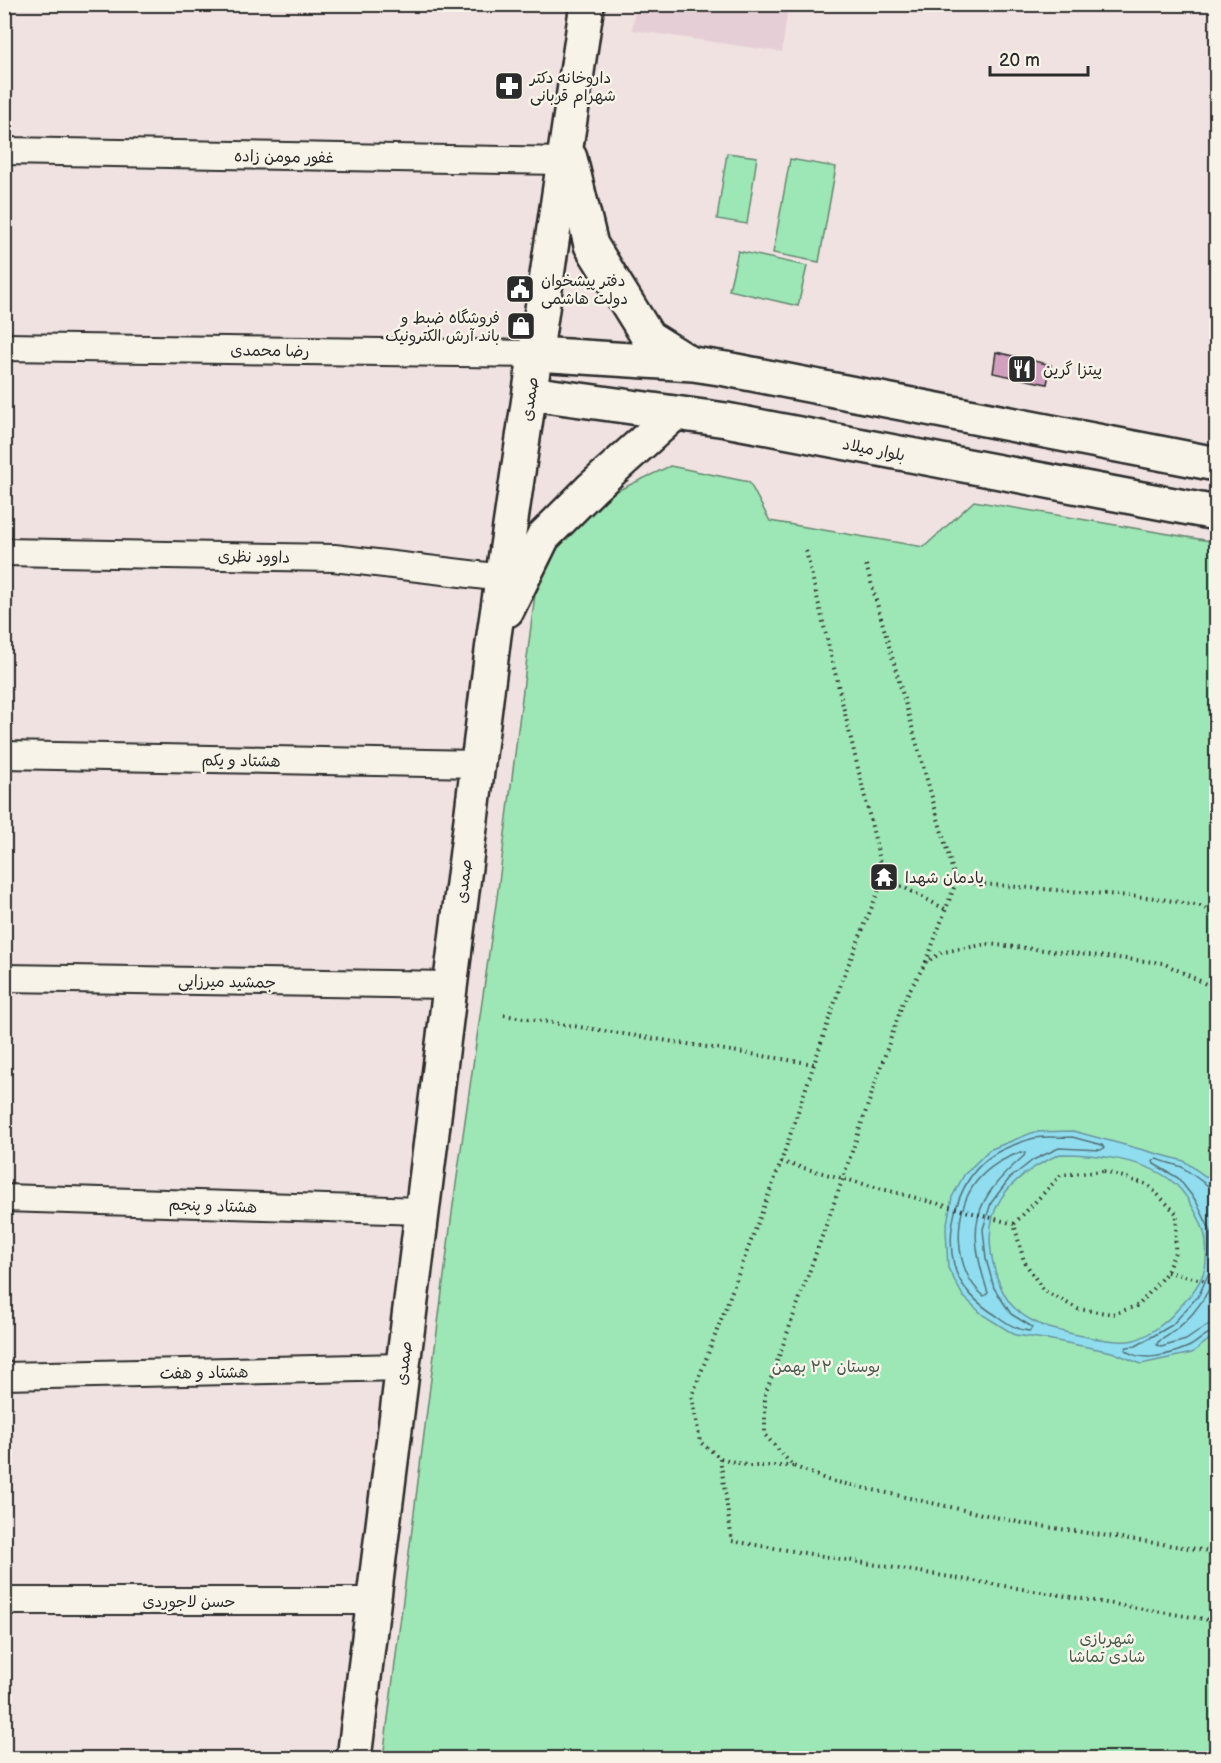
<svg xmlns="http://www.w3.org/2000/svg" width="1221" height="1763" font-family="'Balsamiq Sans','Playpen Sans Arabic',sans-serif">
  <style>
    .built { fill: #e6ced6 }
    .green { fill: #9de6b5; stroke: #648870; stroke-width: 1.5 }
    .water { fill: #8fddee; stroke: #6796a0; stroke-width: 1.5; fill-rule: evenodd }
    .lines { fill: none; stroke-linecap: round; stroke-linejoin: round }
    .shore { stroke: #537279; stroke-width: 1.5 }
    .building { fill: #d1a0be; stroke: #2b2b2b; stroke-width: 1.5 }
    .street-casing { stroke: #2b2b2b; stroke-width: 30 }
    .secondary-casing { stroke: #2b2b2b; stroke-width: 38 }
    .path { stroke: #2b2b2b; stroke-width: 4; stroke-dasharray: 1.5 4.5; stroke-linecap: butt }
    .street { stroke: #f7f3e8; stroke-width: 26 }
    .secondary { stroke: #f7f3e8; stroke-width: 33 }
    .labels { text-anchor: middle; stroke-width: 5; stroke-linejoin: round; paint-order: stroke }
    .poi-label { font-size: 16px; fill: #2b2b2b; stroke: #f7f3e8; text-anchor: start }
    .street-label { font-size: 16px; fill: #2b2b2b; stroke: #f7f3e8 }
    .park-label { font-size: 16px; fill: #485a4e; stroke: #f7f3e8 }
  </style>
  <rect width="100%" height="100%" fill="#efe2e0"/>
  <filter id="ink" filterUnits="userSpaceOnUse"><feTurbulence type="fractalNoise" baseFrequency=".0167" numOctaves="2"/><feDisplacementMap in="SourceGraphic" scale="12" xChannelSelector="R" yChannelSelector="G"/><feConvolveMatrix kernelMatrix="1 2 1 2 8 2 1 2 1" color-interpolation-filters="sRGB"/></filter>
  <g filter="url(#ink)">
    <polygon class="built" points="636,4 788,5 782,52 632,30"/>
    <g class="green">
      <polygon points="727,153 757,157 747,224 717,219"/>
      <polygon points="790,159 836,167 819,262 773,253"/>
      <polygon points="738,251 807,266 798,306 729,290"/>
      <polygon points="670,466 749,482 770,521 924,547 974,501 1216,542 1216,1758 383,1758 453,1205 498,890 536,586 561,535 608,495"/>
    </g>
    <path class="water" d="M1073 1131 1184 1161 1216 1184V1334L1192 1353 1141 1364 1112 1352 1052 1340 1015 1335 983 1315 963 1296 948 1268 946 1229 952 1197 964 1175 989 1150 1034 1132ZM1060 1154C1094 1154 1146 1159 1173 1182 1185 1191 1200 1218 1204 1232 1207 1240 1207 1259 1205 1268 1201 1284 1189 1297 1178 1309 1168 1321 1149 1336 1134 1340 1116 1345 1067 1333 1049 1328 1039 1325 1024 1317 1017 1310 1005 1301 999 1284 995 1271 978 1210 1006 1178 1060 1154Z"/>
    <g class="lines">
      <g class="shore">
        <path d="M1072 1137 1102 1145 1104 1148 1101 1150 1059 1148 1033 1160 1009 1179 991 1203 983 1229 986 1259 994 1288 1011 1314 1032 1327 1030 1331C1017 1330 1008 1324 997 1316 979 1305 959 1287 954 1265 945 1227 959 1177 993 1155 1001 1149 1026 1140 1035 1138 1047 1136 1060 1138 1072 1137Z"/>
        <path d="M1021 1152 1025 1153 1024 1156C971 1202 967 1227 988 1293L984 1296C953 1272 952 1212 976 1182 989 1166 1003 1159 1021 1152Z"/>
        <path d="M1216 1189 1211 1188 1182 1167 1156 1159 1153 1161 1154 1164 1178 1178 1196 1201 1211 1232V1268L1199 1295 1172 1325 1136 1346 1127 1347 1125 1350C1141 1363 1170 1355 1188 1347 1198 1343 1205 1332 1216 1331"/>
        <path d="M1216 1276C1202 1305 1187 1325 1158 1342L1157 1345 1161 1347 1186 1340 1208 1325 1216 1323"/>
      </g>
    </g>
    <polygon class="building" points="996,352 1051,365 1047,384 993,373"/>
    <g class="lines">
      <g class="street-casing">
        <g id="street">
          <polyline points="4,151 564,161"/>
          <polyline points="4,347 536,354"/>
          <polyline points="4,552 334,558 503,578"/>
          <polyline points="4,755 478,764"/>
          <polyline points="4,978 450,985"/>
          <polyline points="4,1198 422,1211"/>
          <polyline points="4,1376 403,1367"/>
          <polyline points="4,1601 373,1601"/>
        </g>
      </g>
      <g class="secondary-casing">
        <g id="secondary">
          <polyline points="570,158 591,245 648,337 688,362"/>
          <polyline points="536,354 693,364 726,369 1216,464"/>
          <polyline points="530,393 726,420 1216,513"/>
          <polyline points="507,610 543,537 592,488 674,414"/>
          <polyline points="354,1758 494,635 587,4"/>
        </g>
      </g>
      <g class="path">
        <polyline points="806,551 884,877 945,909"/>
        <polyline points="866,565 956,882"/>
        <polyline points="926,962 956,882 1156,898 1200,906 1216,913"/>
        <polyline points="1216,989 1163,963 988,944 943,952 926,962 903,1002 843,1178 765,1395 765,1435 793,1466 828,1480 1027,1524 1216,1552"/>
        <polyline points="504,1015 814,1064"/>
        <polyline points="781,1162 1014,1224"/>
        <polygon points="1104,1171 1148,1185 1177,1214 1175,1252 1167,1272 1139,1305 1113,1314 1078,1309 1043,1290 1024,1261 1014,1224 1061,1175"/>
        <polyline points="1167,1272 1216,1283"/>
        <polyline points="720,1458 732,1541 1216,1621"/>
        <polyline points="793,1466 749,1466 720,1458 700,1442 692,1396 781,1162 843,978 884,877"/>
      </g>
      <use href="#street" class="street"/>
      <use href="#secondary" class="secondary"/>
    </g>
  </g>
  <defs>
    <g id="pharmacy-square" transform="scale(1.5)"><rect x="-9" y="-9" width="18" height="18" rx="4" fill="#2b2b2b" stroke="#f7f3e8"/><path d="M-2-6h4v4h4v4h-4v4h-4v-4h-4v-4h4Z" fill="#fff"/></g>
    <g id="civic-square" transform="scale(1.5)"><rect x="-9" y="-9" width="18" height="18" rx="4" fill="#2b2b2b" stroke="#f7f3e8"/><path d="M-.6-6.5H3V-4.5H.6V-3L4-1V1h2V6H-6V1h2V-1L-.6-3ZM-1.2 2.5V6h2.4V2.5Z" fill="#fff"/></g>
    <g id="shop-square" transform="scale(1.5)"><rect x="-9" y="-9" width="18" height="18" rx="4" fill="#2b2b2b" stroke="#f7f3e8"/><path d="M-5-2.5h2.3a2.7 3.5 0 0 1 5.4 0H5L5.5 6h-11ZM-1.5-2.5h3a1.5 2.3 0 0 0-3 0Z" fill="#fff"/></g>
    <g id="restaurant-square" transform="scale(1.5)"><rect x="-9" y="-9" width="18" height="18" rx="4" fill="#2b2b2b" stroke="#f7f3e8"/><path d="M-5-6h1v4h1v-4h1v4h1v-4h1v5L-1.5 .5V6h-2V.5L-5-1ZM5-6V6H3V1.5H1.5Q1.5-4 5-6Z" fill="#fff"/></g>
    <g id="temple-square" transform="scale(1.5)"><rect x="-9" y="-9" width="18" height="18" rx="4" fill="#2b2b2b" stroke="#f7f3e8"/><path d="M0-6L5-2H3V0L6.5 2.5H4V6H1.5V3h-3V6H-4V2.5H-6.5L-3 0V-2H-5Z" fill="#fff"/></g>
  </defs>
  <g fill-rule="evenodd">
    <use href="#pharmacy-square" x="509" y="86"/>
    <use href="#civic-square" x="520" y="289"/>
    <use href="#shop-square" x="521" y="326"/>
    <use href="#restaurant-square" x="1022" y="369"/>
    <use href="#temple-square" x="884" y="877"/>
  </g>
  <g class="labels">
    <g class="poi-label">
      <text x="530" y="83">داروخانه دکتر<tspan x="530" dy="18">شهرام قربانی</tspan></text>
      <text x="541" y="286">دفتر پیشخوان<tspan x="541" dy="18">دولت هاشمی</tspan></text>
      <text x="500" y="323" text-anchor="end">فروشگاه ضبط و<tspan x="500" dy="18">باند آرش الکترونیک</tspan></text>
      <text x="1043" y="375">پیتزا گرین</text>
      <text x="905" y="883">یادمان شهدا</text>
    </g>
    <g class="street-label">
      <text transform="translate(284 156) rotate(1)" y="6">غفور مومن زاده</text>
      <text transform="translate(270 350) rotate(1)" y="6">رضا محمدی</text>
      <text transform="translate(529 399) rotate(-82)" y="6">صمدی</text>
      <text transform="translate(874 449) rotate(11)" y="6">بلوار میلاد</text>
      <text transform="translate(254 556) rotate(1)" y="6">داوود نظری</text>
      <text transform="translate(241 760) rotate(1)" y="6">هشتاد و یکم</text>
      <text transform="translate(463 881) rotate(-83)" y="6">صمدی</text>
      <text transform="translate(227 981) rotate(1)" y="6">جمشید میرزایی</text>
      <text transform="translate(213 1205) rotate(2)" y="6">هشتاد و پنجم</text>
      <text transform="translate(403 1363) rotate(-83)" y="6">صمدی</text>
      <text transform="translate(204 1372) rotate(-1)" y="6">هشتاد و هفت</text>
      <text x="189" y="1607">حسن لاجوردی</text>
    </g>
    <g class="park-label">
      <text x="826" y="1372">بوستان ۲۲ بهمن</text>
      <text x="1107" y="1644">شهربازی<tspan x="1107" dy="18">شادی تماشا</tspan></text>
    </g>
  </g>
  <rect width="1221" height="1763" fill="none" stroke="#f7f3e8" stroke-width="24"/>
  <rect x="12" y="12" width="1197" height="1739" fill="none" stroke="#2b2b2b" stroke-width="2" filter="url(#ink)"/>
  <path d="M990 66v9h98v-9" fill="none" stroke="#2b2b2b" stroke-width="3"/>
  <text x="999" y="66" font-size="18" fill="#2b2b2b" stroke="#f7f3e8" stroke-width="4.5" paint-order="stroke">20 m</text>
</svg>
